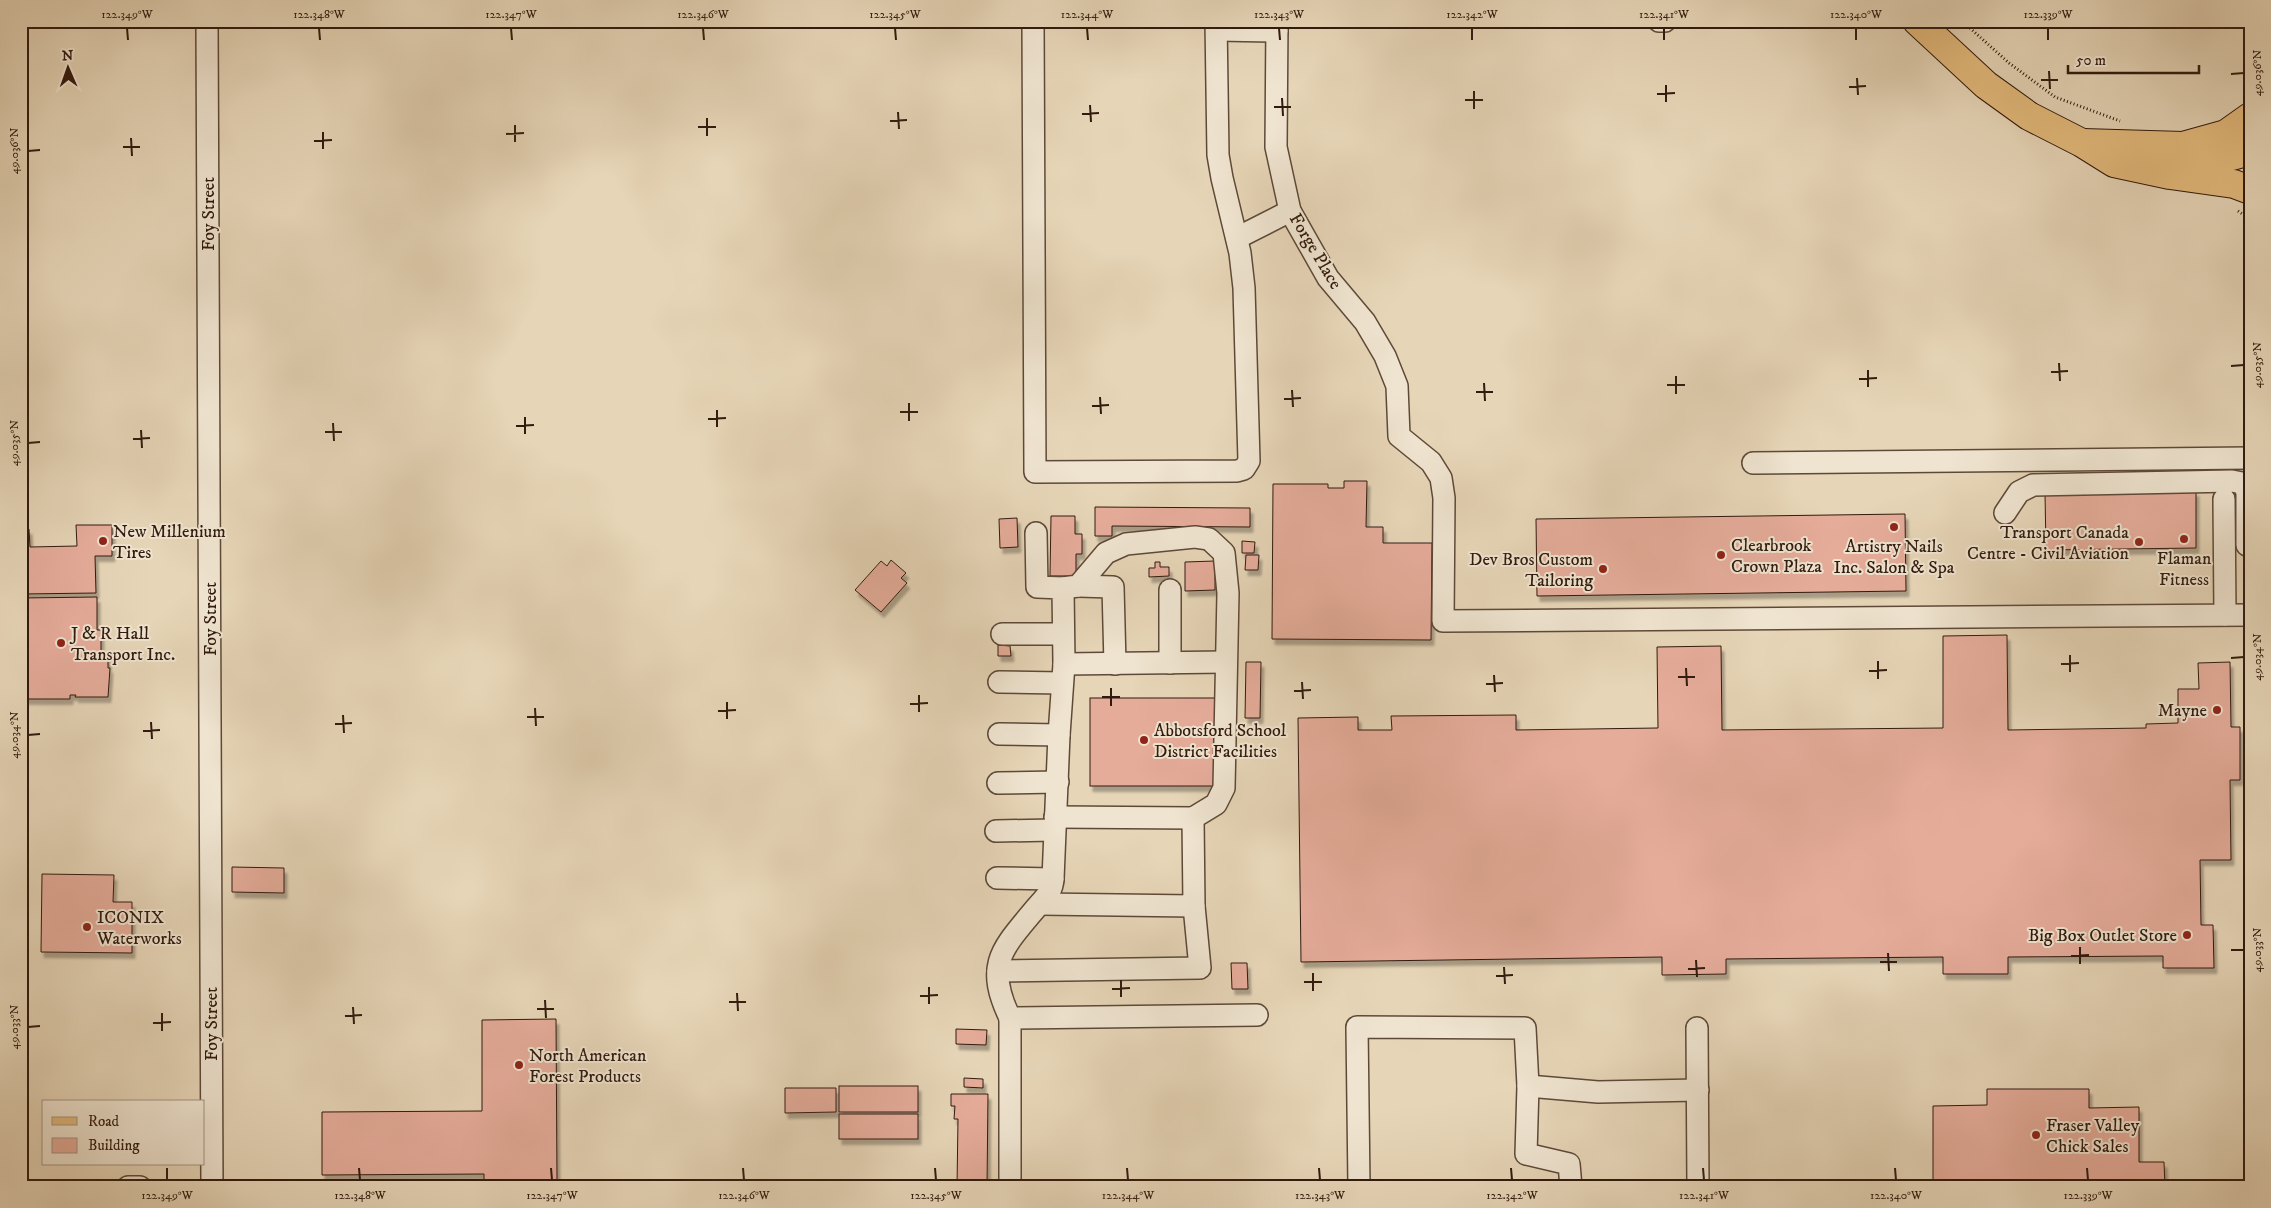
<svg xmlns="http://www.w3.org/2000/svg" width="2271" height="1208" font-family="'IM FELL DW Pica',serif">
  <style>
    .building { fill: #e5ac9a; stroke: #311a0e; filter: url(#shadow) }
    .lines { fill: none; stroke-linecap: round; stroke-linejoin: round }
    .minor-casing { stroke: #5e4938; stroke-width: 24 }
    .major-casing { stroke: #311a0e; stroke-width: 30 }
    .path { stroke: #311a0e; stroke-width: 3; stroke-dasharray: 1 2.5; stroke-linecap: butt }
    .minor { stroke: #efe4d0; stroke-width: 21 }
    .major { stroke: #e3ba7c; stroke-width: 28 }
    .ticks { fill: none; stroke: #311a0e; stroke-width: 2 }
    .poi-dot { fill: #8f2418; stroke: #efe4d0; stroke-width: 2 }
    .labels { text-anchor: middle; stroke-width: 4; stroke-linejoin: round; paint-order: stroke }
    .street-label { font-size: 18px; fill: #311a0e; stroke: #efe4d0 }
    .poi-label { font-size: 18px; fill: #311a0e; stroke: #efe4d0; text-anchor: start }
    .neatline { fill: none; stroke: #311a0e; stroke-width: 2 }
    .ticks-label { font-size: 12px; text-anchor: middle; fill: #311a0e }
  </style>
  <defs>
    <filter id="shadow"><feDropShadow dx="3" dy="5.5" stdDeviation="1" flood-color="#0004"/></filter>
  </defs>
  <rect width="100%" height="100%" fill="#e6d5b7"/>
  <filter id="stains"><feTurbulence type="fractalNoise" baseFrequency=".004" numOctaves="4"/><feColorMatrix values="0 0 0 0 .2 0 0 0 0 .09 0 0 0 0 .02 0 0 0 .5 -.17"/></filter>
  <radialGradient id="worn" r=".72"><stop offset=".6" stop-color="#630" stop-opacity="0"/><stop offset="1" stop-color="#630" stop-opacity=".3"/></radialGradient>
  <g class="building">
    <polygon points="1344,481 1367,481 1366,527 1383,527 1383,543 1432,543 1431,640 1272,639 1273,484 1328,484 1328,488 1344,488"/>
    <polygon points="2196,491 2196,548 2046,550 2045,493"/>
    <polygon points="1095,507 1250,508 1250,527 1112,526 1112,536 1095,536"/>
    <polygon points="1905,514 1906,591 1537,596 1536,519"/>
    <polygon points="1051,516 1075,516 1075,534 1082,534 1082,554 1076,554 1076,576 1050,576"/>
    <polygon points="1017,518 1018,547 1000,548 999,519"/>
    <polygon points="76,525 112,525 112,556 95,556 96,593 21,594 21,529 29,529 30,547 77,546"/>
    <polygon points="1242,541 1255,542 1254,553 1242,553"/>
    <polygon points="1246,555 1259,555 1258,570 1245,570"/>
    <polygon points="891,560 906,573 901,578 907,583 881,612 855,590 881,561 887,566"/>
    <polygon points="1215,561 1215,590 1185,591 1185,562"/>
    <polygon points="1155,562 1160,562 1160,567 1169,567 1169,576 1149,577 1149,568 1155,568"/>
    <polygon points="97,597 97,630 101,630 101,656 108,656 108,668 110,668 108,697 75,697 76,695 70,695 70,699 21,699 21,598"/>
    <polygon points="2007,635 2008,730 2146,728 2146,724 2178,723 2178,689 2199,689 2198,663 2230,662 2231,727 2240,727 2240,780 2230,780 2231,860 2200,860 2201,925 2213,925 2214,968 2163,968 2163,956 2008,957 2008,974 1943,974 1943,957 1726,959 1726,974 1662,975 1662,957 1301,962 1298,718 1358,717 1358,730 1392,730 1391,716 1516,715 1516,730 1658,728 1657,647 1721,646 1722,730 1943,728 1943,636"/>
    <polygon points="998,645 1010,646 1011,656 998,656"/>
    <polygon points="1246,662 1261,662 1260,718 1245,718"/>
    <rect x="1090" y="698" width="125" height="88"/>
    <polygon points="232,867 284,868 284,893 232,892"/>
    <polygon points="42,874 114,875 113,902 132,902 132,953 41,952"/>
    <polygon points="1231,963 1247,963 1248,989 1232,989"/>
    <polygon points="556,1019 557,1180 484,1181 484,1174 322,1175 322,1112 482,1111 482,1020"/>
    <polygon points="956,1029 987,1030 986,1045 956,1044"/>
    <polygon points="964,1078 983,1079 983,1088 964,1087"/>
    <rect x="839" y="1086" width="79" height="26"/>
    <polygon points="785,1088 836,1088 836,1112 785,1113"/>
    <polygon points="1987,1089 2089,1089 2089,1108 2139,1107 2139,1162 2164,1162 2165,1187 1933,1187 1933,1106 1987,1105"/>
    <polygon points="951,1094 988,1094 987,1187 957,1187 958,1119 954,1119 955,1106 951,1106"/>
    <rect x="839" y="1114" width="79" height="25"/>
  </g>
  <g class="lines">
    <g class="minor-casing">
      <g id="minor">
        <polyline points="207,21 212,1187"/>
        <polyline points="1033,21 1035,472 1237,471 1244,469 1249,461 1244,288 1240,253 1222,178 1218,155 1216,21"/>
        <polyline points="1277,21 1276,147 1290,211 1328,278 1365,322 1385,356 1397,386 1399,436 1431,462 1441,478 1444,498 1443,621 2250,615"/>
        <polyline points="1659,21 1665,21"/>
        <polyline points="1217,30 1277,31"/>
        <polyline points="1237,238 1290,211"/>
        <polyline points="1753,463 2250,458"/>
        <polyline points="2224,499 2225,615"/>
        <polyline points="2005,513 2019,492 2033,485 2232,481 2242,483 2247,491 2247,545"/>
        <polyline points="1078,586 1113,587 1115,664"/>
        <polyline points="1002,634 1063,634"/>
        <polyline points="1170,663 1170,590"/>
        <polyline points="1064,664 1226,662"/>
        <polyline points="999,682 1062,683"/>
        <polyline points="999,734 1059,735"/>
        <polyline points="998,783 1058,782"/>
        <polyline points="1055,817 1193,818"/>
        <polyline points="996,831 1054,830"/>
        <polyline points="997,878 1053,879"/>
        <polyline points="1040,904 1194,906 1193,818 1216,804 1224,788 1228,593 1224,553 1209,539 1195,537 1126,544 1106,553 1078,586 1063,588"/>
        <polyline points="998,971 1200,968 1194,906"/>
        <path d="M1010 1018C984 964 1002 949 1036 908 1045 897 1052 893 1053 879L1059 735 1064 664 1063 588 1037 587 1036 533"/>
        <polyline points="1697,1028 1698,1187"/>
        <polyline points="1528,1086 1598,1092 1698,1090"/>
        <polyline points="128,1187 140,1187"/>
        <polyline points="1010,1187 1010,1018 1257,1015"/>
        <polyline points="1359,1187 1357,1027 1525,1028 1528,1086 1526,1154 1569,1164 1571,1187"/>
      </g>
    </g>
    <g class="major-casing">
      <g id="major">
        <polyline points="1917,21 1986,85 2029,116 2082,143 2114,163 2170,175 2234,184 2250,190"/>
        <polyline points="2083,143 2183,146 2226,134 2250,117"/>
        <path d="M2170 159C2195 163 2227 160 2250 150"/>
      </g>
    </g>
    <g class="path">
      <polyline points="1962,21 2009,63 2055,97 2120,121"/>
      <polyline points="2238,211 2250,219"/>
    </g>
    <use href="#minor" class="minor"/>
    <use href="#major" class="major"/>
  </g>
  <path class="ticks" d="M127 28 128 40M319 28 320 40M511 28 512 40M703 28 704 40M895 28 896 40M1087 28 1088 40M1279 28 1280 40M1472 28V40M1664 28V40M1856 28V40M2048 28V40M2049 71 2050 89M2231 74 2244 73M1857 78 1858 95M2041 80H2058M1666 85V102M1849 87 1866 86M1474 91V109M1657 94 1675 93M1282 98 1283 116M1465 100H1483M1090 105 1091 122M1274 107H1291M898 112 899 129M1082 114 1099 113M707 118V136M890 121 907 120M515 125V142M698 127H716M323 132V149M506 134 524 133M131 138 132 156M314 141 332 140M123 147H140M28 151 40 150M2059 363 2060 381M2231 366 2244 365M1868 370V387M2051 372 2068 371M1676 376V394M1859 379 1877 378M1484 383 1485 401M1667 385H1685M1292 390 1293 407M1476 392H1493M1100 397 1101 414M1284 399 1301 398M909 403V421M1092 406 1109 405M717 410V427M900 412H918M525 417V434M708 419 726 418M333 423 334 441M516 426 534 425M141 430 142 448M325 432H342M133 439 150 438M28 443 40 442M2070 655V672M2231 658 2244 657M1878 661V679M2061 664 2079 663M1686 668 1687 686M1869 671 1887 670M1494 675 1495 692M1678 677H1695M1302 682 1303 699M1486 684 1503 683M1111 688V706M1294 691 1311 690M919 695V712M1102 697H1120M727 702V719M910 704 928 703M535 708 536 726M718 711 736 710M343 715 344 733M527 717H544M151 722 152 739M335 724 352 723M143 731 160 730M28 735 40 734M2080 947V964M2231 950H2244M1888 953 1889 971M2071 956 2089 955M1696 960 1697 977M1880 962H1897M1504 967 1505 984M1688 969 1705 968M1313 973V991M1496 976 1513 975M1121 980V997M1304 982H1322M929 987V1004M1112 989 1130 988M737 993 738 1011M920 996 938 995M545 1000 546 1018M729 1002H746M353 1007 354 1024M537 1009H554M162 1013V1031M345 1016 362 1015M153 1023 171 1022M28 1027 40 1026M167 1168V1180M359 1168 360 1180M551 1168 552 1180M743 1168 744 1180M935 1168 936 1180M1127 1168 1128 1180M1319 1168 1320 1180M1511 1168 1512 1180M1703 1168 1704 1180M1895 1168 1896 1180M2087 1168 2088 1180"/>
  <g class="poi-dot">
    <circle cx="1894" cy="527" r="5"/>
    <circle cx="2184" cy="539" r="5"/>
    <circle cx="103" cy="541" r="5"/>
    <circle cx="2139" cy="542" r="5"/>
    <circle cx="1721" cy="555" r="5"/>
    <circle cx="1603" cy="569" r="5"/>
    <circle cx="61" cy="643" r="5"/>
    <circle cx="2217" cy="710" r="5"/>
    <circle cx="1144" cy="740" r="5"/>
    <circle cx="87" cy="927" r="5"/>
    <circle cx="2187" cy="935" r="5"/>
    <circle cx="519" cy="1065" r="5"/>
    <circle cx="2036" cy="1135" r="5"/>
  </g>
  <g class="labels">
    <g class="street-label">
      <text transform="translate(208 214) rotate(-90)" y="6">Foy Street</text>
      <text transform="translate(1316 251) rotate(59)" y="6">Forge Place</text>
      <text transform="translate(210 619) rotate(-90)" y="6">Foy Street</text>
      <text transform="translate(211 1024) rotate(-90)" y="6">Foy Street</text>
    </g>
    <g class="poi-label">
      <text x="113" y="537">New Millenium<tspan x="113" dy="21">Tires</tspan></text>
      <text x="2129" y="538" text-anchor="end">Transport Canada<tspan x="2129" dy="21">Centre - Civil Aviation</tspan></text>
      <text x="1731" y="551">Clearbrook<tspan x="1731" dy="21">Crown Plaza</tspan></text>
      <text x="1894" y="552" text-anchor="middle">Artistry Nails<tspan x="1894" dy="21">Inc. Salon &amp; Spa</tspan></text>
      <text x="2184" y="564" text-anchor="middle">Flaman<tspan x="2184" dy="21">Fitness</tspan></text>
      <text x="1593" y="565" text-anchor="end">Dev Bros Custom<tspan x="1593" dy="21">Tailoring</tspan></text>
      <text x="71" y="639">J &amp; R Hall<tspan x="71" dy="21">Transport Inc.</tspan></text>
      <text x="2207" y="716" text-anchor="end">Mayne</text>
      <text x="1154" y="736">Abbotsford School<tspan x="1154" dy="21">District Facilities</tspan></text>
      <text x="97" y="923">ICONIX<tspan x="97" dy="21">Waterworks</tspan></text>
      <text x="2177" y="941" text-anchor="end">Big Box Outlet Store</text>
      <text x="529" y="1061">North American<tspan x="529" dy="21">Forest Products</tspan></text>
      <text x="2046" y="1131">Fraser Valley<tspan x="2046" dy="21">Chick Sales</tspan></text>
    </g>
  </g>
  <rect width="2271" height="1208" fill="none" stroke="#e6d5b7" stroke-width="55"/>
  <rect x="42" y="1100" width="162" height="65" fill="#efe4d0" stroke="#a39382"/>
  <rect x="52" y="1117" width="25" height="8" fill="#e3ba7c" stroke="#a39382"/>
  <text x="88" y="1126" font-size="15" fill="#311a0e">Road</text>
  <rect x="52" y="1138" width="25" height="15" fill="#e5ac9a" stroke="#a39382"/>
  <text x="88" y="1150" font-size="15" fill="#311a0e">Building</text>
  <g transform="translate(68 68) rotate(358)" stroke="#efe4d0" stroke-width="4" paint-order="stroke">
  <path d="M0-4L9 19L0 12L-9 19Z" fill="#311a0e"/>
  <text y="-8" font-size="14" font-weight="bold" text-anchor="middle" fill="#311a0e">N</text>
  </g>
  <path d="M2068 65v8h131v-8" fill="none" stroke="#311a0e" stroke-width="2.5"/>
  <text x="2076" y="65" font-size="15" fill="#311a0e" stroke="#efe4d0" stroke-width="4" paint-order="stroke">50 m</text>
  <rect x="28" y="28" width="2216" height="1152" class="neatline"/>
  <g class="ticks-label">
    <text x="127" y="18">122.349°W</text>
    <text x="319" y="18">122.348°W</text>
    <text x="511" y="18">122.347°W</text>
    <text x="703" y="18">122.346°W</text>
    <text x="895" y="18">122.345°W</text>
    <text x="1087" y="18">122.344°W</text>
    <text x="1279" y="18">122.343°W</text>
    <text x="1472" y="18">122.342°W</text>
    <text x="1664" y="18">122.341°W</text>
    <text x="1856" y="18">122.340°W</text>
    <text x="2048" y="18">122.339°W</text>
    <text transform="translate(2257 73) rotate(-90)" y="4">49.036°N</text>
    <text transform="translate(14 151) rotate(-90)" y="4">49.036°N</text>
    <text transform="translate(2257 365) rotate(-90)" y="4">49.035°N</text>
    <text transform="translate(14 443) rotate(-90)" y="4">49.035°N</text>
    <text transform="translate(2257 657) rotate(-90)" y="4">49.034°N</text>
    <text transform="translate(14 735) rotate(-90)" y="4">49.034°N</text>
    <text transform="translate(2257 950) rotate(-90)" y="4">49.033°N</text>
    <text transform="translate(14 1027) rotate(-90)" y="4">49.033°N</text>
    <text x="167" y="1199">122.349°W</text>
    <text x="360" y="1199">122.348°W</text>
    <text x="552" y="1199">122.347°W</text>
    <text x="744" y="1199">122.346°W</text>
    <text x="936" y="1199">122.345°W</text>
    <text x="1128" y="1199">122.344°W</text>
    <text x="1320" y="1199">122.343°W</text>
    <text x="1512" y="1199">122.342°W</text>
    <text x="1704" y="1199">122.341°W</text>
    <text x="1896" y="1199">122.340°W</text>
    <text x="2088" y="1199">122.339°W</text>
  </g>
  <rect width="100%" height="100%" filter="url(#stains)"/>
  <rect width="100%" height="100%" fill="url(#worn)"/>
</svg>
